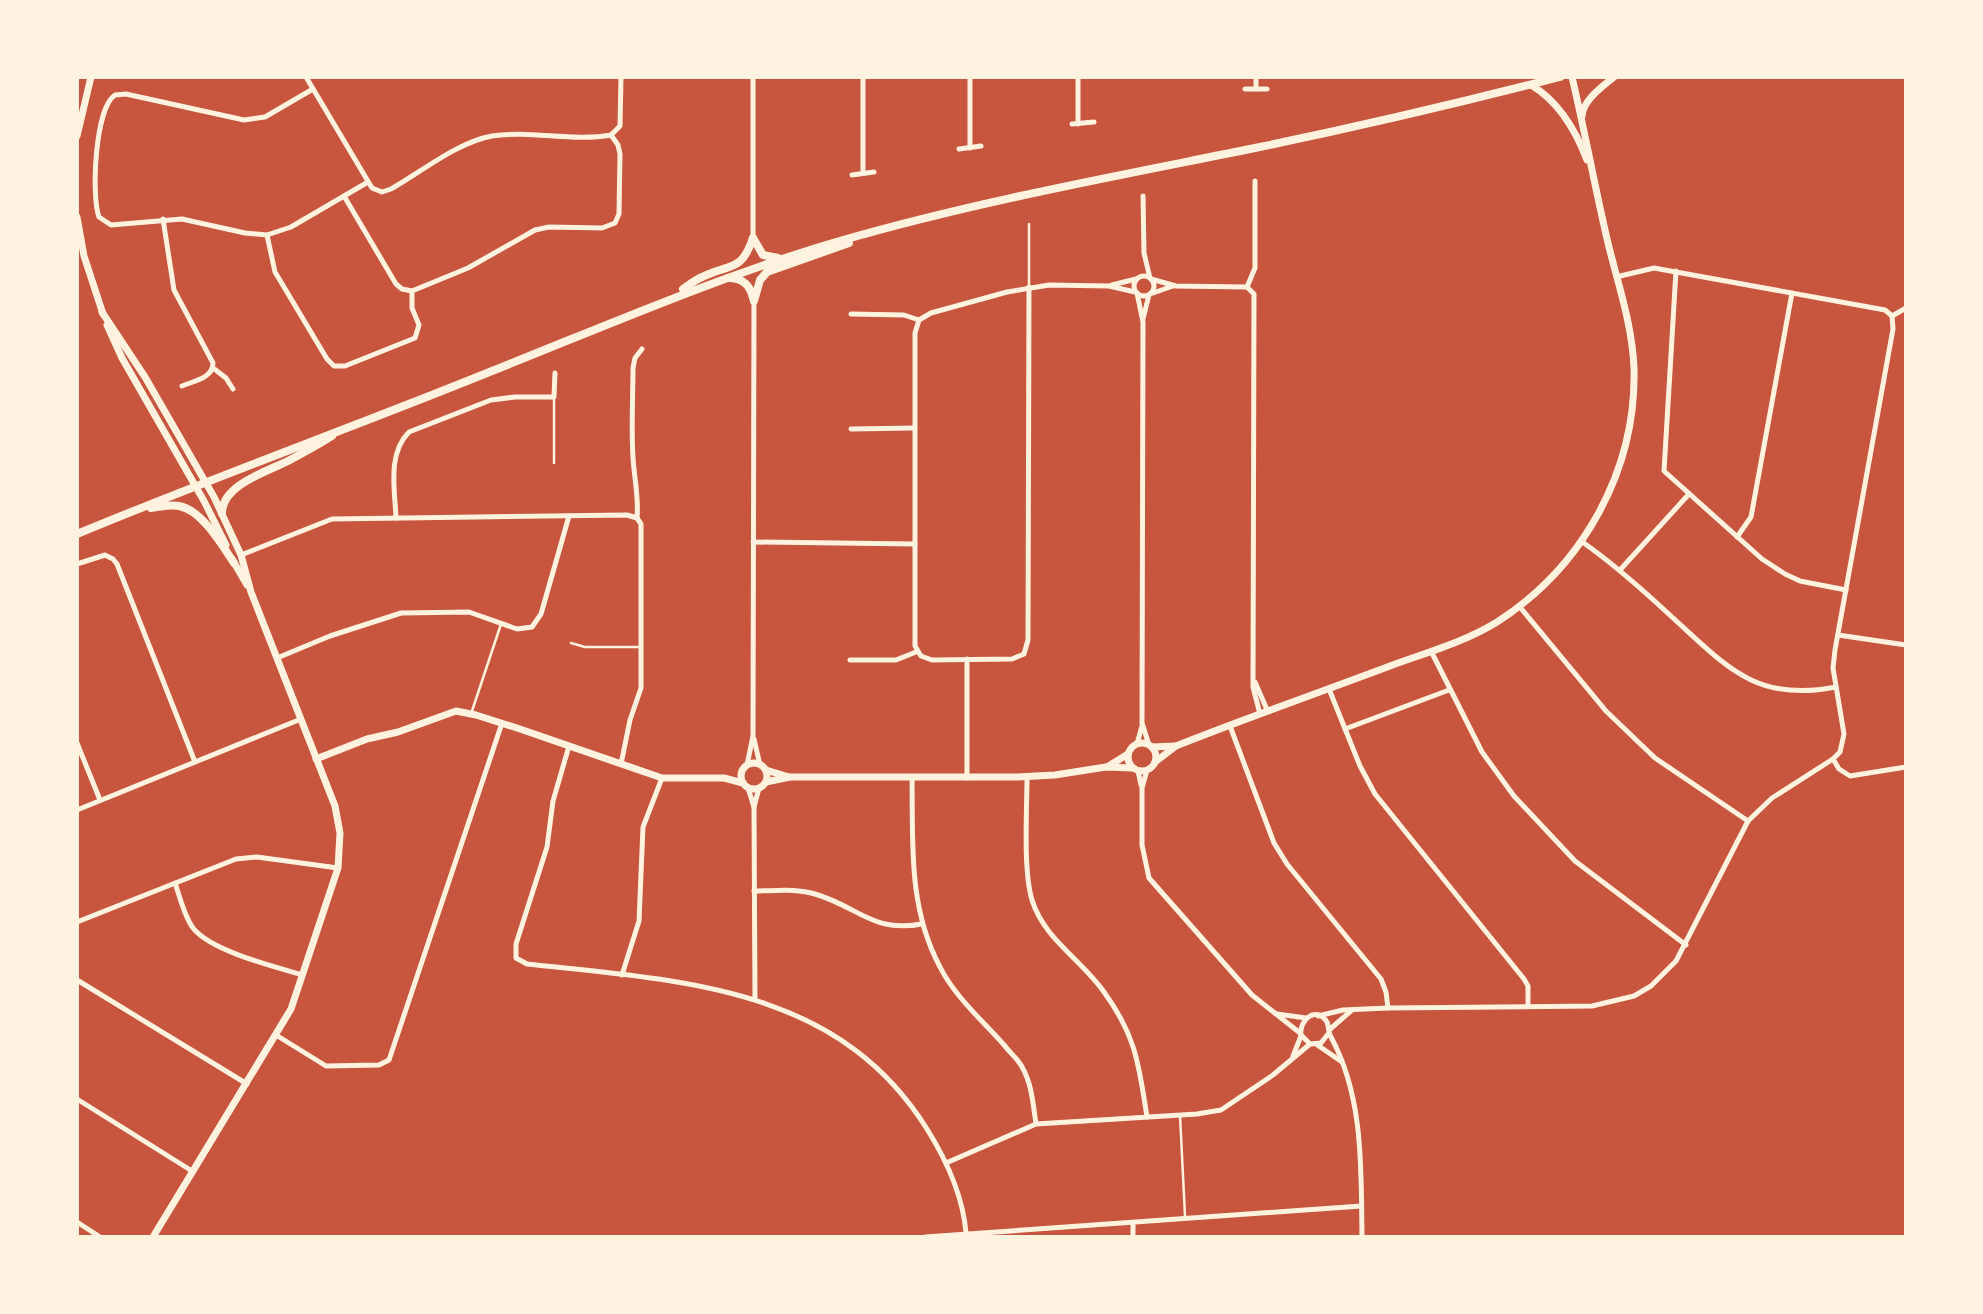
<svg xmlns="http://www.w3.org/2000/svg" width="1983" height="1314" font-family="Karla,sans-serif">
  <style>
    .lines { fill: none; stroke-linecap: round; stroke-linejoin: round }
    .service { stroke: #fff3e0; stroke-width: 2.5 }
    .minor { stroke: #fff3e0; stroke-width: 5 }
    .tertiary { stroke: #fff3e0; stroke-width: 7 }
    .secondary { stroke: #fff3e0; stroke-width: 8 }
  </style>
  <rect width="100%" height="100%" fill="#c8553d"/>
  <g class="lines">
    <g class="service">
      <polyline points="1029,287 1029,224"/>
      <polyline points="554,463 554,397"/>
      <polyline points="571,643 585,647 641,647"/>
      <polyline points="471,714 501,624"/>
      <polyline points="1180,1115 1185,1216"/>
    </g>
    <g class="minor">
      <path d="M306 77 372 188 382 192 391 189C421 172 458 142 492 136 531 130 572 142 611 135L620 126 621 77"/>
      <polyline points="753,77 753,238"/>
      <polyline points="970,77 970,148"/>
      <path d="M313 89 265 117 244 120 126 94 115 95C95 108 91 196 99 217L111 225 182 219 245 233 267 235 291 227 368 182"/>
      <polyline points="1245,89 1267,89"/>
      <polyline points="1256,89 1256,77"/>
      <polyline points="1072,124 1094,122"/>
      <polyline points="1078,124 1078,77"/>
      <polyline points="959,149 981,146"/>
      <polyline points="863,173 863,77"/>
      <polyline points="852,175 874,172"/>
      <polyline points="344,196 396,284 402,289 412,291 468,268 535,230 549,227 602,228 615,223 619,214 620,154 618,145 611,135"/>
      <polyline points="1143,196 1144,253 1150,278"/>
      <path d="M163 219 174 290 213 363C213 378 194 381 182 386"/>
      <polyline points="267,235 275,272 327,359 334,366 345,366 415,338 419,325 412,308 412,291"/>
      <polyline points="1676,271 1664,471 1762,559 1785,574 1800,581 1846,590"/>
      <circle cx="1144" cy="286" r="10"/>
      <polyline points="1151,279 1176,286 1247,287 1254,294 1253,687 1260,714"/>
      <polyline points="1112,285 1136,279"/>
      <polyline points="1247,287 1255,268 1255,181"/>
      <polyline points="1137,293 1143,322 1142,723 1149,745"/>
      <polyline points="1153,293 1173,286"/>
      <polyline points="851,314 904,315 919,320"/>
      <polyline points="1892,316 1906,308"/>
      <polyline points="1143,319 1149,295"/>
      <polyline points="919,320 915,333 915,646 921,656 932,660 1012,659 1024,654 1028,640 1029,287"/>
      <polyline points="919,320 931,313 1007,292 1049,285 1109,286 1135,292"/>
      <polyline points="213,368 226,378 233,389"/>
      <polyline points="851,429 914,428"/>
      <path d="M396 518C395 490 387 454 409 432L491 400 515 397H554L555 373"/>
      <path d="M637 518C639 496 634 478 633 457 631 427 633 397 633 368L635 358 642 349"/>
      <polyline points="1737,537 1751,517 1792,293"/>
      <path d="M1581 541C1614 564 1643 590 1672 617 1726 666 1756 703 1836 687"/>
      <polyline points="753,542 915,544"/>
      <polyline points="241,555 332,519 627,515 637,518 641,524 641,688 630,720 621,764"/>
      <polyline points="77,564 105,555 113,559 117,564 195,762"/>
      <polyline points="1620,570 1689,494"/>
      <polyline points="1519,606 1606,711 1655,758 1748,821"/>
      <polyline points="1838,635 1906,645"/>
      <polyline points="1431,651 1482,752 1514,796 1575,861 1686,945"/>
      <polyline points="277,658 330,636 401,613 469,612 517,629 532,627 541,614 569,516"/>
      <polyline points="967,659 967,778"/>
      <polyline points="850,660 896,660 916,652"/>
      <polyline points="1255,682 1268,712"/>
      <polyline points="1329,689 1360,766 1375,794 1524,979 1528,986 1528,1006"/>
      <polyline points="1230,726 1274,843 1287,864 1381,979 1386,992 1388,1008"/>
      <polyline points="1345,729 1449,690"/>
      <polyline points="754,739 760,765"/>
      <polyline points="77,743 100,800"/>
      <polyline points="1137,744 1142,726"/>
      <path d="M569 746 553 801 547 847 516 944V958L527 964C680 981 837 985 927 1129 947 1161 963 1196 966 1233"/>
      <polyline points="1833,759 1839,769 1850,776 1906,767"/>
      <polyline points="747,765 753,736 754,301"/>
      <polyline points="1147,770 1142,788 1142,845 1149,878 1252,995 1300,1033"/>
      <polyline points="1138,771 1141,785"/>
      <path d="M1027 777C1027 810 1023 870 1032 900 1044 939 1082 960 1104 992 1136 1036 1139 1065 1147 1117"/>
      <path d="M912 778C913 843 908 907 940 967 955 997 983 1021 1005 1046 1010 1053 1018 1059 1022 1067 1032 1084 1033 1104 1036 1124"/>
      <polyline points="748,788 754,807 755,1000"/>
      <polyline points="754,807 759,788"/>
      <polyline points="77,810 301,719"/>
      <path d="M175 883C180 897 184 916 193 928 211 951 275 967 303 975"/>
      <path d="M754 891C774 891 796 888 815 894 859 907 872 933 922 924"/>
      <polyline points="77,922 236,859 257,857 338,868"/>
      <polyline points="622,975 639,921 643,827 662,778"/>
      <polyline points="77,980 247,1084"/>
      <polyline points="1277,1014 1306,1018"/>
      <polyline points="1318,1016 1343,1010 1388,1008 1592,1006 1634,996 1651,986 1676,961 1748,821 1772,798 1833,759 1840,752 1844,734 1833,668 1835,650 1893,329 1892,316 1885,310 1654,268 1616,277"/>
      <polyline points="1329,1030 1352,1010"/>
      <path d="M1328 1034 1321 1043 1310 1044 1301 1035C1299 1020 1316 1005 1327 1022 1329 1027 1328 1032 1331 1037 1364 1098 1361 1169 1362 1237"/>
      <polyline points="276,1035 326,1066 379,1065 389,1060 502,723"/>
      <polyline points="1316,1044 1342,1062"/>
      <polyline points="1293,1056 1301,1036"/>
      <polyline points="77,1099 192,1171"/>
      <polyline points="946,1163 1036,1124 1197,1114 1221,1110 1273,1075 1310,1044"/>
      <polyline points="77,1222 100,1237"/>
      <polyline points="1133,1223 1133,1237"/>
      <polyline points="925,1237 1361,1206"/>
    </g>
    <g class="tertiary">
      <path d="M1531 85C1558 101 1576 131 1587 160"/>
      <path d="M1582 116C1583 100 1602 87 1614 77"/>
      <polyline points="77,136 91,77"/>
      <polyline points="77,217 84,256 103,314"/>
      <polyline points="102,312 145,377 214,497 241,555 251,592 335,806 340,833 338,868 291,1009 153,1237"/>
      <polyline points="107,325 122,358 204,501 226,545"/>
      <polyline points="232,559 247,585"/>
      <circle cx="1142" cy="757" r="14"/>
      <polyline points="1152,747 1175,746"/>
      <polyline points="316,759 367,739 398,732 456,711 476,715 520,729 662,778 724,778 743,783"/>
      <path d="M1155 762 1176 746C1247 718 1318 693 1390 666 1425 653 1465 642 1497 622 1583 567 1637 470 1634 367 1632 324 1618 284 1608 243 1595 188 1585 132 1572 77"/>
      <circle cx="754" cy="776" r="13"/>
      <polyline points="1107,767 1128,754"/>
      <polyline points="766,770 789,777"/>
      <polyline points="766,782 790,777 1017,777 1055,775 1106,767 1132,768"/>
    </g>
    <g class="secondary">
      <polyline points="753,238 763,255 778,258"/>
      <path d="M728 278C742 278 750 284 753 298"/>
      <path d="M683 289C689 285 695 280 702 277 730 263 741 273 753 238"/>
      <polyline points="754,301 760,280 767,272 849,243"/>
      <path d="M151 508C160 507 170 504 179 506 202 510 222 545 234 563"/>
      <path d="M222 513C222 485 268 471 288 461 303 453 318 445 332 436"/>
      <path d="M77 534C214 477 354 427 492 371 608 325 722 275 843 240 979 201 1117 176 1255 148 1357 127 1459 103 1560 77"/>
    </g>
  </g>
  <rect width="1983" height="1314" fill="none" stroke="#fff3e0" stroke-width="158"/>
</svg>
